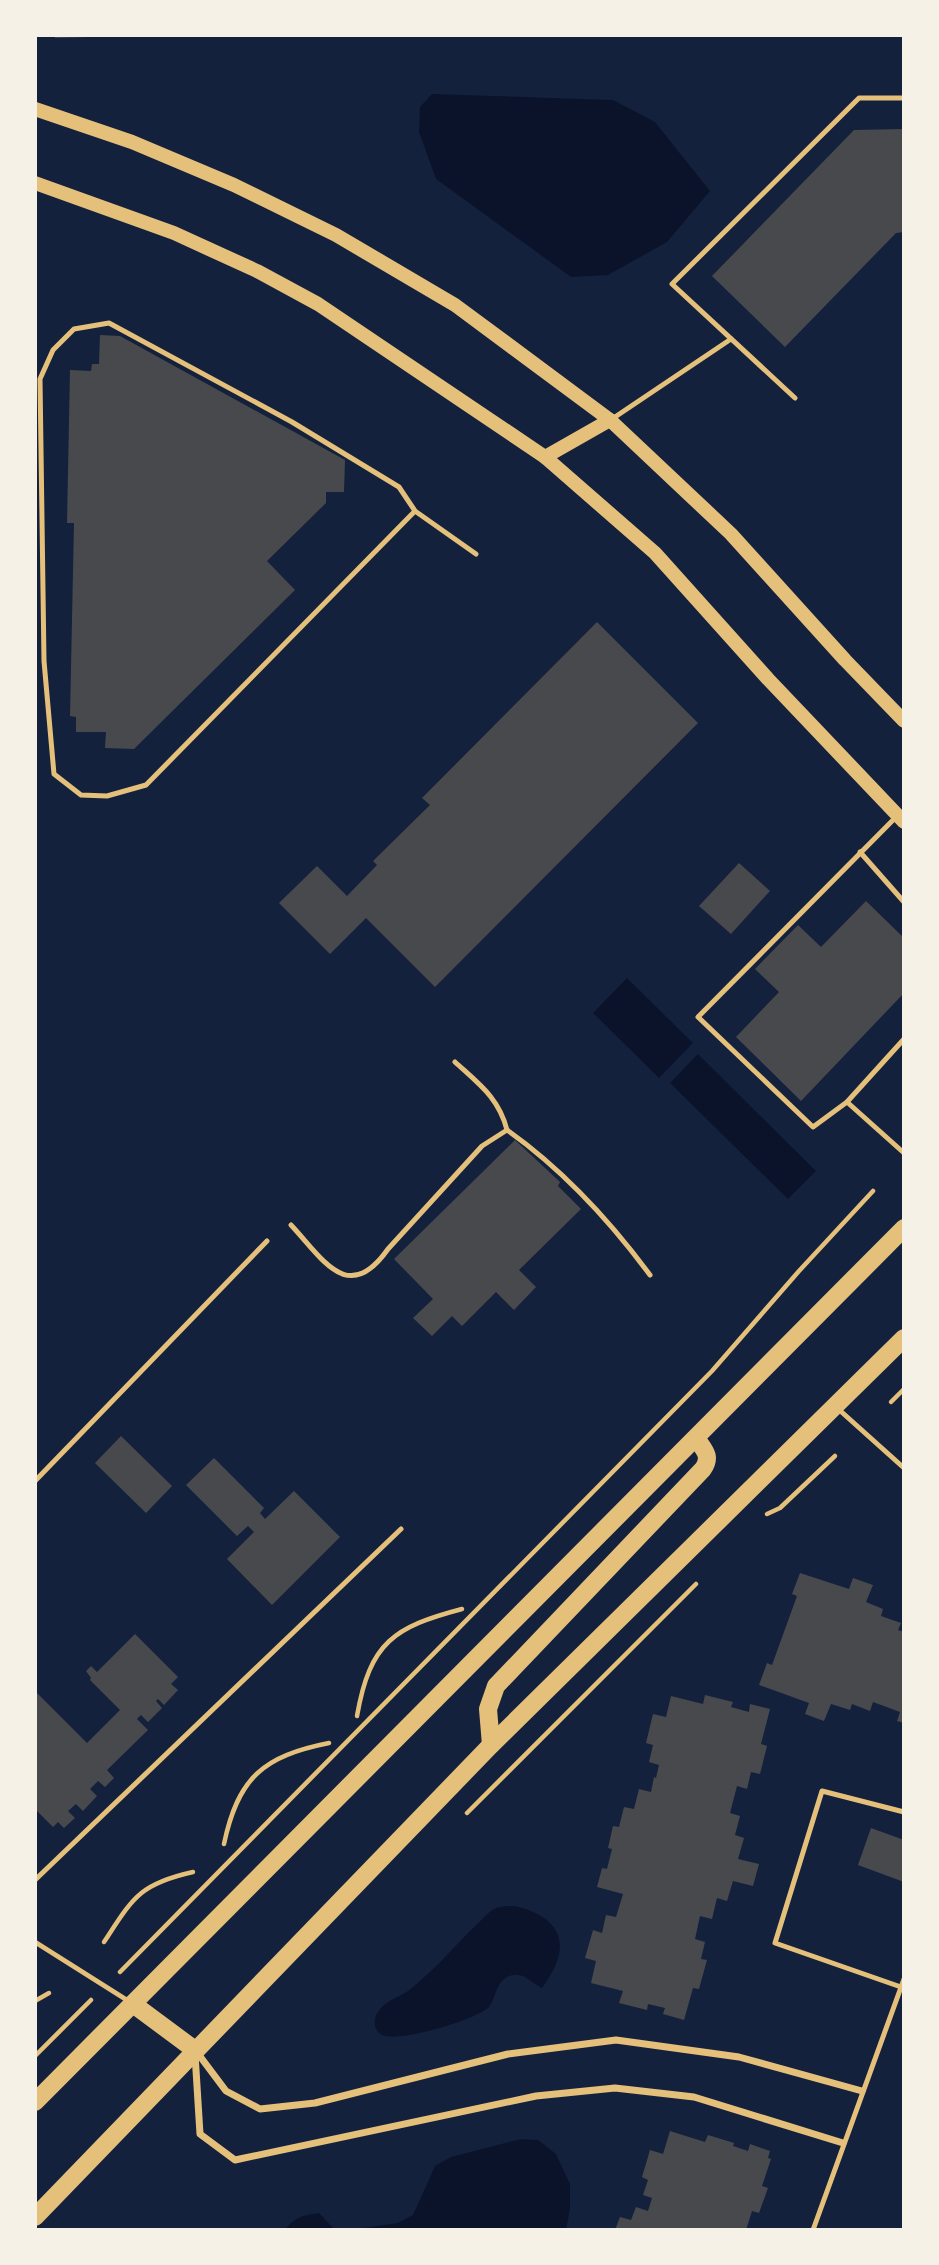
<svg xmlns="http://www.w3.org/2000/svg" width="939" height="2265" font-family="Rubik,sans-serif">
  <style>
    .water { fill: #0b132b }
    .building { fill: #48494c }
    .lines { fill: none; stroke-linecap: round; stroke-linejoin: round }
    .path { stroke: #e5c07b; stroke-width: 4.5 }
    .service { stroke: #e5c07b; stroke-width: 5 }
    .minor { stroke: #e5c07b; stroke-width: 7 }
    .secondary { stroke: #e5c07b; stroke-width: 14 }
    .primary { stroke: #e5c07b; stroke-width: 18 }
  </style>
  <rect width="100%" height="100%" fill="#14213d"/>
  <g class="water">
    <polygon points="432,94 613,100 655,122 710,191 667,242 608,275 571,277 436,179 419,132 420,107"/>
    <polygon points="627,978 693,1043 659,1078 593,1013"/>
    <polygon points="698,1054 816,1171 788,1199 670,1083"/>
    <path d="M515 1906C565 1918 572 1948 542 1988 533 1984 524 1973 514 1975 496 1977 497 1997 489 2007 476 2020 398 2043 382 2035 373 2030 373 2019 378 2012 386 1999 402 1997 413 1987 435 1969 454 1947 474 1927 480 1922 487 1913 494 1909 499 1906 509 1906 515 1906Z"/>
    <polygon points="521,2139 538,2140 556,2154 570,2184 570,2209 566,2230 350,2230 398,2223 413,2215 435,2166 451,2157"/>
    <path d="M319 2213 335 2230H285C294 2217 304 2215 319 2213Z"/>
  </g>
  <g class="building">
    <polygon points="55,35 90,35 90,37 55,38"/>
    <polygon points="904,129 904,232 896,233 785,347 712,276 854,130"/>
    <polygon points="100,335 120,336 345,460 344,492 326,492 326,503 267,561 295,590 134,749 105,748 106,732 76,732 76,717 70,716 74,523 67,523 70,370 91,371 92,364 99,364"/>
    <polygon points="597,622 698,723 435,987 366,918 330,954 279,903 317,866 347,896 377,865 373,861 430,805 422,798"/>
    <polygon points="739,863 770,891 731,934 699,906"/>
    <polygon points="866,901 904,938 904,993 801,1101 736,1037 779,992 755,969 798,925 821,947"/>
    <polygon points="515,1140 560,1182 558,1186 581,1209 519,1270 536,1287 514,1310 496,1292 462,1326 452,1316 432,1336 413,1318 433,1299 394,1259"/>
    <polygon points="121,1436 172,1486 146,1513 95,1463"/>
    <polygon points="214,1458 264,1508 260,1513 265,1519 294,1491 340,1537 272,1605 227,1559 254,1532 248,1526 237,1536 186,1485"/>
    <polygon points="800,1573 849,1589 853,1578 873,1585 866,1602 883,1609 881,1616 901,1623 898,1630 904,1632 904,1723 897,1721 900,1712 873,1702 870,1711 852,1704 850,1710 831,1704 824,1721 805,1714 809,1703 759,1685 767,1663 772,1665 797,1596 792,1594"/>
    <polygon points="135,1634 178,1677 171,1684 178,1690 164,1705 158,1699 156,1701 162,1708 148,1722 141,1715 137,1719 148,1730 107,1770 114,1778 105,1787 98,1781 90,1789 97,1796 83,1811 76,1804 68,1811 75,1818 64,1828 58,1822 53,1827 35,1809 35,1691 87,1743 120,1710 90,1680 91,1678 86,1671 91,1666 97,1672"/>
    <polygon points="705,1695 733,1702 731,1707 749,1712 750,1704 770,1709 761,1744 767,1746 760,1774 751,1772 747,1789 737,1786 730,1813 740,1816 735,1835 744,1838 738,1859 759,1864 753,1886 733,1881 727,1901 717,1898 712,1919 700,1916 695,1939 705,1942 701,1959 707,1960 699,1989 693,1988 684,2020 663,2014 665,2008 648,2004 647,2010 619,2003 623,1991 591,1983 596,1961 585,1958 593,1930 602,1933 606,1915 616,1917 623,1894 597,1887 602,1868 607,1869 612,1849 608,1848 613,1826 619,1827 624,1807 634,1809 639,1789 651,1792 654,1777 656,1778 659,1765 649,1762 653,1745 646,1743 653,1714 666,1717 671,1696 703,1704"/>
    <polygon points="871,1828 904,1840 904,1882 858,1865"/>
    <polygon points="670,2131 705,2142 708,2135 734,2143 733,2146 748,2151 750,2144 770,2151 768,2158 771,2159 762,2186 768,2188 759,2213 752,2211 746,2230 734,2228 733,2230 615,2230 620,2217 631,2220 636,2207 648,2211 652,2198 643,2195 648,2180 642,2177 650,2150 663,2154"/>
  </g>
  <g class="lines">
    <g class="path">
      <polyline points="891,1402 904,1389"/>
      <polyline points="767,1514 780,1508 835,1456"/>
      <path d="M357 1716C370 1642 394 1627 462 1609"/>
      <polyline points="467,1813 696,1584"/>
      <path d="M224 1844C238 1777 264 1756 329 1743"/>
      <path d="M104 1942C133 1898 139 1884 193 1872"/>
      <polyline points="120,1972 712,1371 799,1271 873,1191"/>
      <polyline points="35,2001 49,1993"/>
      <polyline points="35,2056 91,2000"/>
    </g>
    <g class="service">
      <polyline points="795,398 672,284 859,98 904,98"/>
      <polyline points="612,419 731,339"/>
      <polyline points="415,511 146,785 107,796 81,795 54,774 44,661 40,379 53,350 74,329 109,323 292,422 399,487 415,511 476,554"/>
      <polyline points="897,816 698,1017 813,1127 847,1102 904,1153"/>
      <polyline points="860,852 904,902"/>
      <path d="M455 1062C479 1084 499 1098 507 1130"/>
      <polyline points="847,1102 904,1039"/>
      <path d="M291 1225C323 1259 348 1306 388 1249L482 1146 507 1130C562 1169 610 1221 650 1275"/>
      <polyline points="836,1407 904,1468"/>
      <polyline points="35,1481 267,1241"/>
      <polyline points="35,1880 401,1529"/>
      <polyline points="35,1942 130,2002"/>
      <polyline points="901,1987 775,1943 822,1791 904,1812"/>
      <polyline points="813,2230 904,1979"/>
    </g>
    <g class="minor">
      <polyline points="196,2051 226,2091 260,2109 315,2103 508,2054 616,2040 739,2057 862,2091"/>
      <polyline points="195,2054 200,2134 235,2160 536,2096 615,2088 694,2097 843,2143"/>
    </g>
    <g class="secondary">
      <polyline points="35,109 132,142 234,185 336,235 455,305 610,420 731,534 845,660 904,721"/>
      <polyline points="35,183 174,233 257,271 318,304 545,457 655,553 768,679 904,822"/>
      <polyline points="545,457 610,420"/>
    </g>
    <g class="primary">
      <path d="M491 1745 488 1709 496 1686 703 1469C712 1456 704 1450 696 1438"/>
      <polyline points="133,2004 195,2050"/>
      <polyline points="35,2102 904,1228"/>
      <polyline points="35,2217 491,1745 904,1338"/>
    </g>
  </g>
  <rect width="939" height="2265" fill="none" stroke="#f6f1e7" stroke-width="74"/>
</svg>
